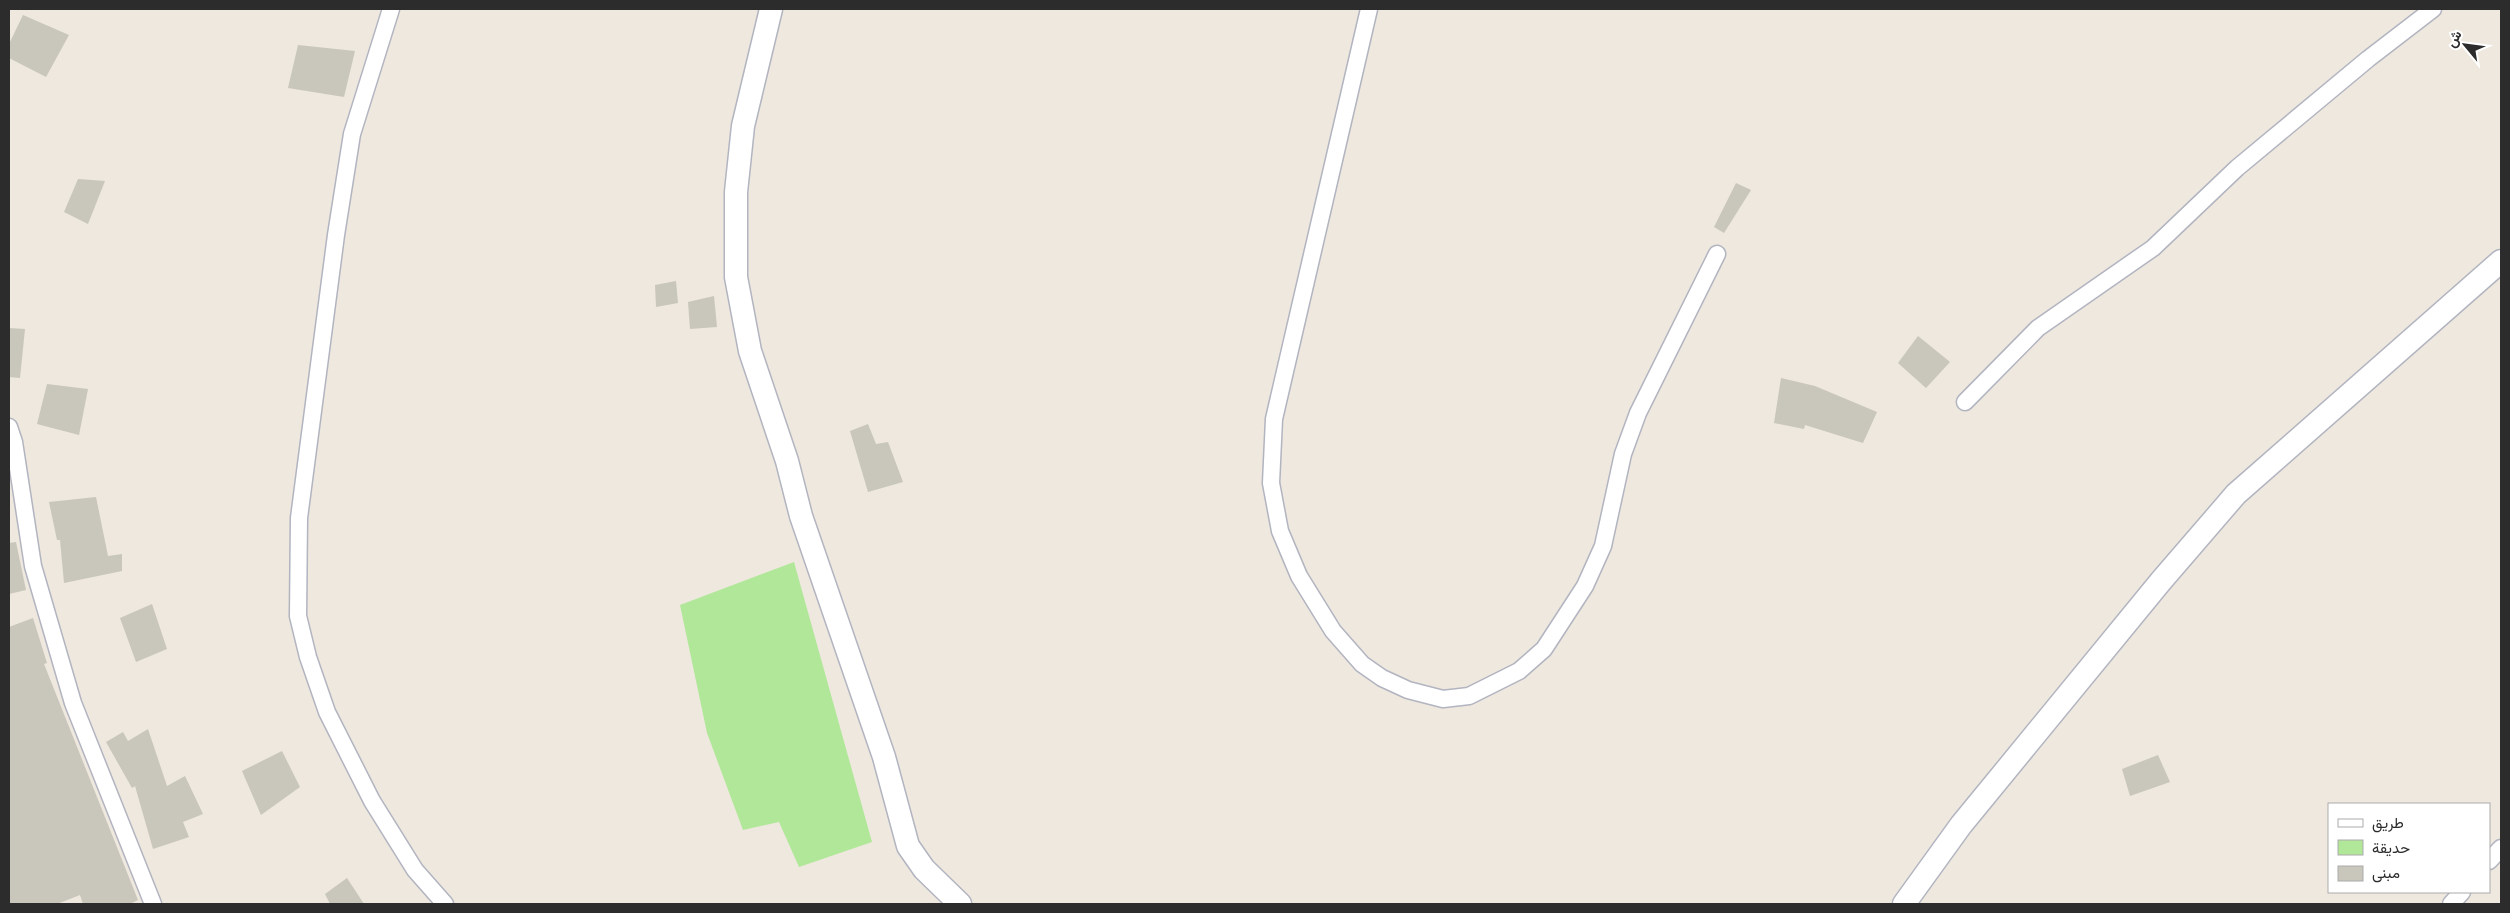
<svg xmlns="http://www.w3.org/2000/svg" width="2510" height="913" font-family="'Titillium Web',Vazirmatn,sans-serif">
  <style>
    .green { fill: #b1e799 }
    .building { fill: #c9c6bc }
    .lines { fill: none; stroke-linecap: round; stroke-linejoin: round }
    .street-casing { stroke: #b2b4c0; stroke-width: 19 }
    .secondary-casing { stroke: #b2b4c0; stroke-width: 25 }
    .street { stroke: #fff; stroke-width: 16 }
    .secondary { stroke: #fff; stroke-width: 22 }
  </style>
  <rect width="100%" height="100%" fill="#eee8de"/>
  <polygon class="green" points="794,562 872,842 799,867 779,822 743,830 707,733 680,605"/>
  <g class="building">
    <polygon points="23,15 69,35 46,77 9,58 9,44"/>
    <polygon points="298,45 355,51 344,97 288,88"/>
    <polygon points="78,179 105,181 88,224 64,212"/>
    <polygon points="1736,183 1751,190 1724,233 1714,227"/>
    <polygon points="676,281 678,303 656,307 655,285"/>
    <polygon points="714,296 717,327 690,329 688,302"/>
    <polygon points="9,328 25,329 20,378 9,377"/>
    <polygon points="1918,336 1950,362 1926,388 1898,363"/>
    <polygon points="1781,378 1815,386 1877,412 1863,443 1805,425 1804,429 1774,423"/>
    <polygon points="47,384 88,389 79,435 37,424"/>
    <polygon points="868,424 876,444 888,442 903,482 868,492 850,431"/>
    <polygon points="96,497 108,556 122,554 122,571 64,583 60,540 57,540 49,502"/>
    <polygon points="16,542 26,590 9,594 9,543"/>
    <polygon points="152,604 167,649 136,662 120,618"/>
    <polygon points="33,618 47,663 44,664 138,900 130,904 83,904 80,895 57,904 9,904 9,627"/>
    <polygon points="148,729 167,786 185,776 203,814 183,822 189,837 153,849 135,786 132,788 106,742 123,732 128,741"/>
    <polygon points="282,751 300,787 261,815 242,771"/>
    <polygon points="2158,755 2170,782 2130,796 2122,769"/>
    <polygon points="347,878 364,904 330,904 325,894"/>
  </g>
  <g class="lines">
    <g class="street-casing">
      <g id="street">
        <polyline points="391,9 352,134 336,235 299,518 298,616 308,657 327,712 372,801 415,870 445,904"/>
        <polyline points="1369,9 1274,419 1271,483 1280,531 1299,576 1333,631 1362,664 1382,678 1408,690 1443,699 1469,696 1519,671 1544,649 1585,586 1603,546 1623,454 1638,413 1717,254"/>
        <polyline points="1965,402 2038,328 2153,248 2237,168 2368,59 2433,9"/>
        <polyline points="9,427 14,442 33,566 73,703 153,904"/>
        <polyline points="2489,861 2501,848"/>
        <polyline points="2451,904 2462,892"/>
      </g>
    </g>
    <g class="secondary-casing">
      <g id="secondary">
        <polyline points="771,9 743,126 736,192 736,277 750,351 787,461 801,516 884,757 908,846 924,869 960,904"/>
        <polyline points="1904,904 1961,825 2161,581 2236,494 2501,261"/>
      </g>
    </g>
    <use href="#street" class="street"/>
    <use href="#secondary" class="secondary"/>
  </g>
  <rect width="2510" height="913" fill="none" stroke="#2c2c2c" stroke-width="20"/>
  <rect x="2328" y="803" width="162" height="90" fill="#ffffff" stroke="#ababab"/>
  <rect x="2338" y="819" width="25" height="8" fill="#ffffff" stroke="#ababab"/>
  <text x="2372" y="828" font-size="15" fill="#2c2c2c">طريق</text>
  <rect x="2338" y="840" width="25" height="15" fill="#b1e799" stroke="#ababab"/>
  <text x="2372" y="853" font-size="15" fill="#2c2c2c">حديقة</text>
  <rect x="2338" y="866" width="25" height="15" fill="#c9c6bc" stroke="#ababab"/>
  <text x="2372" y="878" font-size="15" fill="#2c2c2c">مبنى</text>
  <g transform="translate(2465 45) rotate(299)" stroke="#ffffff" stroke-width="4" paint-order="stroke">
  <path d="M0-4L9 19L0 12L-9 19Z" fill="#2c2c2c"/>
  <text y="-8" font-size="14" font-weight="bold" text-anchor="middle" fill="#2c2c2c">ش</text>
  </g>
</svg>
